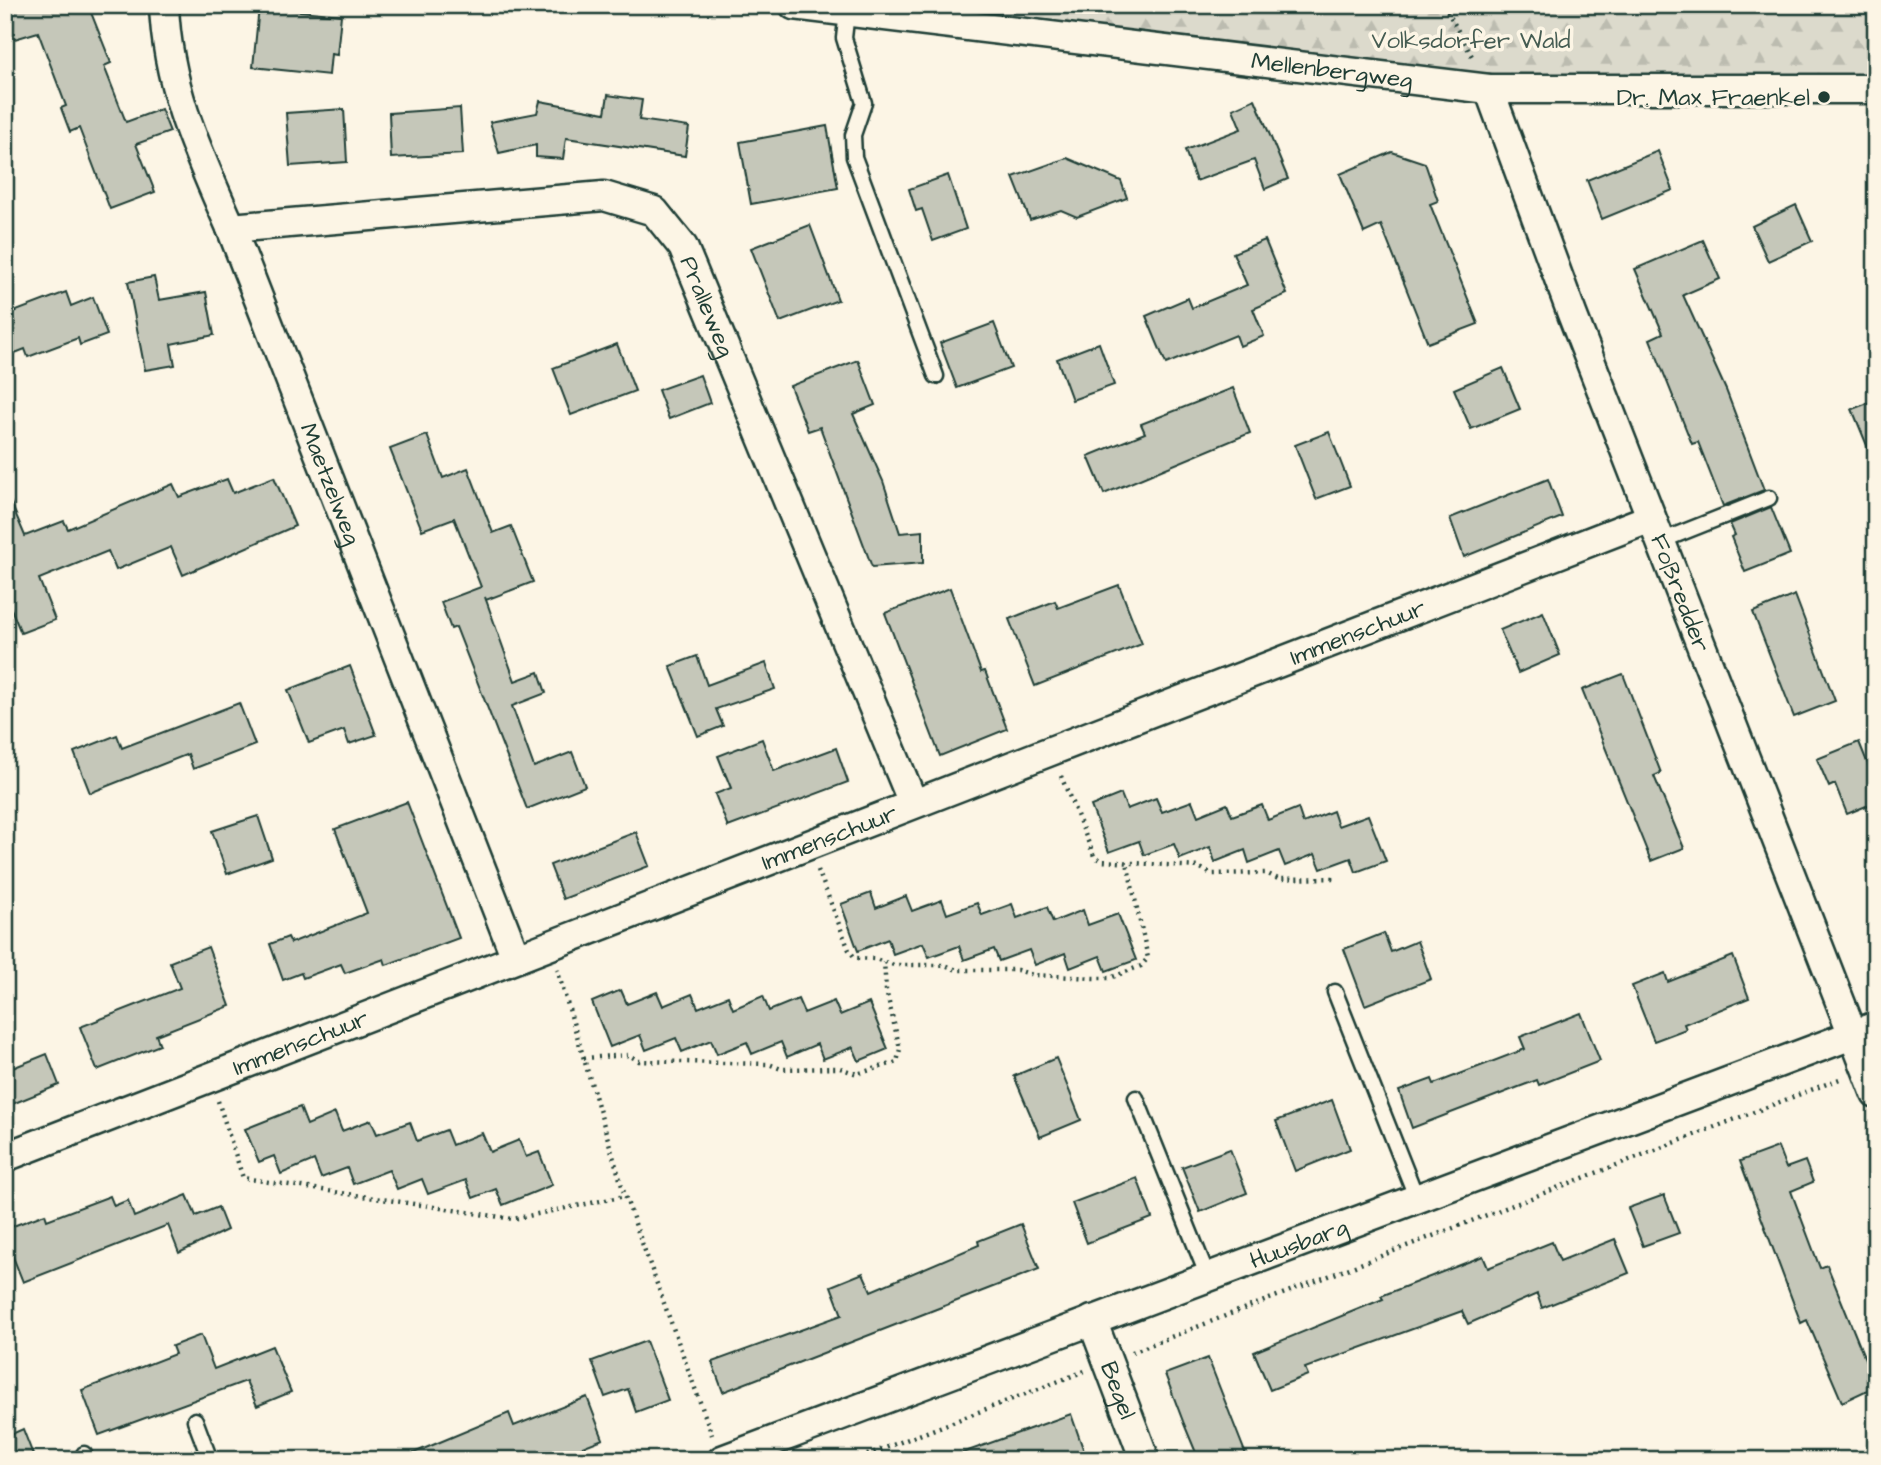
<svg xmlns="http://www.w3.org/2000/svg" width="1881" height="1465" font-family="'Architects Daughter',sans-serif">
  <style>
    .forest { fill: url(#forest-firs); stroke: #7e8c80; stroke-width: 2 }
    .building { fill: #c5c7b9; stroke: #1f3d34; stroke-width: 2 }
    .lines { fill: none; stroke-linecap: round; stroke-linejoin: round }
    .lane-casing { stroke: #1f3d34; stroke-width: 19 }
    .street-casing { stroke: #1f3d34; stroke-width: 33 }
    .path { stroke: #1f3d34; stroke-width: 4.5; stroke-dasharray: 2 5; stroke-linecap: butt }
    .lane { stroke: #fcf5e5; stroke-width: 14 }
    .street { stroke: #fcf5e5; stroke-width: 28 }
    .poi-dot { fill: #1f3d34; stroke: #fcf5e5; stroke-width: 2.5 }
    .labels { text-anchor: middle; stroke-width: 7; stroke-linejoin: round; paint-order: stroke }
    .park-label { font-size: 24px; fill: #455c52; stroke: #fcf5e5 }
    .street-label { font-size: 24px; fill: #1f3d34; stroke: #fcf5e5 }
    .poi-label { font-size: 24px; fill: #1f3d34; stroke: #fcf5e5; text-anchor: end }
  </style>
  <defs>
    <pattern id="forest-firs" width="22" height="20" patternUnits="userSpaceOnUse" patternTransform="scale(1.75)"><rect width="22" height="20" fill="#dcdacc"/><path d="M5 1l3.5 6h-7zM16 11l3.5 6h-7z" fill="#bcbcb0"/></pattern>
  </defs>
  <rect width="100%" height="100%" fill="#fcf5e5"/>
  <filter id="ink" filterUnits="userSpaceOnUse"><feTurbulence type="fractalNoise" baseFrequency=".0143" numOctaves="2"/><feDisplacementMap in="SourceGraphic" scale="14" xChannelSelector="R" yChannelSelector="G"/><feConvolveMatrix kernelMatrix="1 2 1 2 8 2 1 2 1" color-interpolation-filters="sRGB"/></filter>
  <g filter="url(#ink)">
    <polygon class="forest" points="901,5 1876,5 1876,74 1476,77"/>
    <g class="building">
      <polygon points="5,5 88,5 111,63 104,66 126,122 161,109 170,132 136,144 155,192 110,209 79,128 70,132 61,108 66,106 38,32 5,42"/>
      <polygon points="259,7 341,15 337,55 331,54 329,75 253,67"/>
      <polygon points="608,95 642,100 639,120 689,127 685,156 566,138 563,159 536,157 536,145 499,153 490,122 537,113 540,101 605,113"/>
      <polygon points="1255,99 1288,179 1265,189 1254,160 1196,181 1185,150 1241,129 1233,109"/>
      <polygon points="460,108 463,154 391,158 389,113"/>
      <polygon points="344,109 347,162 290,166 286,113"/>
      <polygon points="827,126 838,188 751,204 740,142"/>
      <polygon points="1658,151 1673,190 1602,219 1587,180"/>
      <polygon points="1392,152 1425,163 1438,201 1430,204 1478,324 1428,343 1381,225 1364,233 1340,174"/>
      <polygon points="1067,158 1121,181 1127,198 1077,217 1061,210 1030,220 1013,177"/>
      <polygon points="948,175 966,229 933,241 922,209 916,211 909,189"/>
      <polygon points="1796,205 1812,241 1768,261 1752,226"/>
      <polygon points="810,225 838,300 780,322 751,248"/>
      <polygon points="1265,240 1287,294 1253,309 1264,336 1240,346 1236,335 1166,364 1146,316 1188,298 1192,308 1247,285 1233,253"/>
      <polygon points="1703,240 1720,279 1683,295 1726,390 1764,490 1723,506 1698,442 1692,444 1650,339 1663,333 1635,269"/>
      <polygon points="154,277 159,300 206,292 214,335 171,344 175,365 145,370 128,282"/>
      <polygon points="66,292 71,306 93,297 107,335 80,345 78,338 28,357 25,349 5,357 5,328 15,324 11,313"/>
      <polygon points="994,323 1011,368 957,388 940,343"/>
      <polygon points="1099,343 1114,385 1072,400 1057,359"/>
      <polygon points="617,344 635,391 571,415 553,368"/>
      <polygon points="858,360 875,405 853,414 883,481 900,533 923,531 923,563 872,567 820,427 808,431 790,386"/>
      <polygon points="1503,368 1520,409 1471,429 1454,389"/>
      <polygon points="700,375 710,403 669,419 658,390"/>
      <polygon points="1233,388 1250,433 1104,494 1088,456 1145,433 1141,424"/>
      <polygon points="1876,400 1876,465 1875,465 1852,409"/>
      <polygon points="1329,432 1350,486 1316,499 1295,445"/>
      <polygon points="427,435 443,478 468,468 493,533 511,526 533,582 486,600 485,597 515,681 539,672 546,693 512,706 534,767 572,752 585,786 527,809 456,627 451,629 441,602 481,587 454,518 422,530 390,449"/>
      <polygon points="274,477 295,526 183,575 171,547 116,570 108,551 39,579 55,620 21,633 5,594 5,489 25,536 64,521 68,529 173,484 179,497 227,479 233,493"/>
      <polygon points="1548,479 1562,517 1464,557 1450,518"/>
      <polygon points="1771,507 1790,554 1745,572 1731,537 1735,535 1730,524"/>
      <polygon points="1119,585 1142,644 1035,686 1009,619 1055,601 1058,608"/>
      <polygon points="950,588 981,672 985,671 1007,729 940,756 885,613"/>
      <polygon points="1795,595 1835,701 1794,717 1753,612"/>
      <polygon points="1543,612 1560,655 1518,673 1500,630"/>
      <polygon points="697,656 707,685 766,663 775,689 716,709 723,726 698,736 670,666"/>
      <polygon points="350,666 376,735 349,744 344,730 309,743 288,690"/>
      <polygon points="1623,674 1661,773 1654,776 1684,848 1651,861 1582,690"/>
      <polygon points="239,703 255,745 193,769 188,754 90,793 74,752 117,735 122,748"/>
      <polygon points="762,739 774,771 836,748 848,782 728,827 715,794 731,788 718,756"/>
      <polygon points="1859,742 1876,784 1876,802 1847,814 1835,784 1829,787 1817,759"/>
      <polygon points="1121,794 1127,809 1156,798 1162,812 1192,801 1198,816 1227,804 1232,816 1262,805 1268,820 1298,808 1303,823 1333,811 1338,826 1368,815 1386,861 1356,872 1351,858 1321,869 1315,854 1285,866 1279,851 1249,863 1245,850 1215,862 1210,847 1180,859 1174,844 1144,855 1139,841 1109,852 1091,806"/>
      <polygon points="407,802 459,938 386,965 384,959 345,973 341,964 303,978 301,973 283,980 270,944 288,937 291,943 367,913 335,829"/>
      <polygon points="258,816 272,858 227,874 212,831"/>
      <polygon points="636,832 649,866 563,899 550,865"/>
      <polygon points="871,893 876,908 906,896 912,911 942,900 947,914 977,903 982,915 1012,904 1017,918 1047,907 1053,922 1083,910 1088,925 1118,914 1136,960 1106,971 1100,956 1070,968 1065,953 1035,965 1029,950 999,961 994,949 964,960 959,946 929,957 923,943 893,954 888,939 858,951 841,904"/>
      <polygon points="1384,933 1391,952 1417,941 1431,979 1365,1005 1344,949"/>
      <polygon points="208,947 230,1006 156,1035 160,1045 97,1070 80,1027 180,988 170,962"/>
      <polygon points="1733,956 1749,998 1684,1024 1686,1029 1654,1041 1632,986 1665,973 1668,982"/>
      <polygon points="621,990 627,1004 657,992 663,1006 692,994 698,1008 728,996 733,1009 763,996 769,1011 798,999 804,1013 834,1001 840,1015 869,1003 888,1049 859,1061 853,1047 823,1059 817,1044 787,1057 781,1042 752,1054 747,1042 717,1054 711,1040 682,1052 676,1038 646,1050 640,1035 610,1047 592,1002"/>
      <polygon points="1581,1013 1600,1061 1539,1085 1537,1080 1412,1128 1399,1091 1432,1079 1434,1084 1525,1049 1520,1037"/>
      <polygon points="47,1054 59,1085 5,1107 5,1071"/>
      <polygon points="1056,1058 1081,1120 1040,1137 1014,1076"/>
      <polygon points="1332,1100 1350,1149 1295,1171 1276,1121"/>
      <polygon points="300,1107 307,1125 335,1113 342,1131 371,1120 377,1134 410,1122 417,1141 446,1130 452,1145 482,1133 490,1152 519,1140 526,1157 539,1152 552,1185 503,1205 496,1189 473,1198 466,1180 428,1194 422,1179 397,1189 389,1170 353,1184 347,1168 321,1178 314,1160 281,1174 274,1156 259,1162 245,1129"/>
      <polygon points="1778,1147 1786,1168 1805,1161 1813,1182 1791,1191 1820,1268 1827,1265 1876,1386 1842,1402 1807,1320 1801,1323 1740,1161"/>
      <polygon points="1230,1149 1247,1193 1200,1212 1182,1167"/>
      <polygon points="1137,1178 1152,1218 1087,1243 1072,1203"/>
      <polygon points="187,1195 196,1216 218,1207 227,1230 179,1253 168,1225 23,1282 5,1237 5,1229 45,1214 47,1220 110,1196 114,1206 128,1200 134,1217"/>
      <polygon points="1664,1195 1679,1233 1643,1246 1628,1208"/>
      <polygon points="1021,1224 1039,1269 723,1392 712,1362 842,1315 831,1286 863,1273 871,1291 979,1245 978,1241"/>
      <polygon points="1615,1239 1629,1273 1542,1308 1537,1294 1468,1324 1462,1311 1305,1368 1308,1375 1270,1390 1254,1352 1383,1299 1381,1296 1483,1256 1488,1268 1552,1242 1560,1261"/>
      <polygon points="201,1335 214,1369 272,1346 291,1392 257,1406 246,1381 99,1435 82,1390 175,1354 172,1346"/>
      <polygon points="646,1341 668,1400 636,1412 628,1389 605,1397 592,1361"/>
      <polygon points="1208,1358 1237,1432 1248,1460 1199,1460 1184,1424 1165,1374"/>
      <polygon points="587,1397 603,1439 549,1460 397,1460 509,1413 514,1426"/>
      <polygon points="1071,1414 1087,1460 952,1460 951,1457"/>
      <polygon points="23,1429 35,1460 5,1460 5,1437"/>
    </g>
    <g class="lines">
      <g class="lane-casing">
        <g id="lane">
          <polyline points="847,12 844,38 864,103 853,135 854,157 936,376"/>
          <polyline points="1661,541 1769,498"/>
          <polyline points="1335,992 1417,1199"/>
          <polyline points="1136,1098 1208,1277"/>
          <polyline points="195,1420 210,1460"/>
          <polyline points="84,1454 86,1460"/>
        </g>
      </g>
      <g class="street-casing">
        <g id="street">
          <path id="s1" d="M164 5C167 88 198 153 231 228L516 958"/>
          <path id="s2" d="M794 5 1489 89H1876"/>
          <path id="s3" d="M1489 89 1572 314 1876 1094"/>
          <path id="s4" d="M231 228 604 196 654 211 683 247 913 803"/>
          <path id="s5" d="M5 1157 1651 518"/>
          <path id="s6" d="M1092 1320 1145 1460"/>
          <path id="s7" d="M722 1460 1876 1026"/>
        </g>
      </g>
      <g class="path">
        <polyline points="1444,5 1474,60"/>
        <polyline points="1061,776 1094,856 1101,861 1199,867 1211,874 1266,873 1278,879 1338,878"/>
        <polyline points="818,870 849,950 855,958 875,959 894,965 945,965 957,970 1017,970 1033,975 1093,978 1110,978 1141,966 1148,958 1127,863"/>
        <polyline points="557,969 625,1196 712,1435"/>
        <polyline points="584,1058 629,1055 639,1061 769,1064 781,1069 840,1068 857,1074 897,1062 900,1049 886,990 884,962"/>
        <polyline points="218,1101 243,1178 513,1219 625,1196"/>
        <polyline points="1132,1352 1842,1078"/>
        <polyline points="854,1460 1085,1371"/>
      </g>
      <use href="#lane" class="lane"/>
      <use href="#street" class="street"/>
    </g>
  </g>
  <circle class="poi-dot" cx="1824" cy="97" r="7"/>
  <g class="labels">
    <g class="park-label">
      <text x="1471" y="48">Volksdorfer Wald</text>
    </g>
    <g class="street-label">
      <text dy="8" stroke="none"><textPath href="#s2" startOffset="542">Mellenbergweg</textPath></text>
      <text dy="8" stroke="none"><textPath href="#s4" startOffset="537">Pralleweg</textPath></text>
      <text dy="8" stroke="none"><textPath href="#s1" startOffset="509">Maetzelweg</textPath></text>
      <text dy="8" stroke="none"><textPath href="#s3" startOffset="539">Foßredder</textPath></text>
      <text dy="8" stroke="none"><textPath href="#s5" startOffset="1451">Immenschuur</textPath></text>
      <text dy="8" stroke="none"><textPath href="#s5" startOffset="884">Immenschuur</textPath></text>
      <text dy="8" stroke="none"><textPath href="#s5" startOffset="317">Immenschuur</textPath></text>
      <text dy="8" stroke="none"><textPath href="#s7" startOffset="616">Huusbarg</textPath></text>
      <text dy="8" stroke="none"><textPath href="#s6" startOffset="75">Begel</textPath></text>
    </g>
    <g class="poi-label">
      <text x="1810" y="105">Dr. Max Fraenkel</text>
    </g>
  </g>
  <rect width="1881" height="1465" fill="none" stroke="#fcf5e5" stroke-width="28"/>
  <rect x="14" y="14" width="1853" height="1437" fill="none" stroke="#1f3d34" stroke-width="2.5" filter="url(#ink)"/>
</svg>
